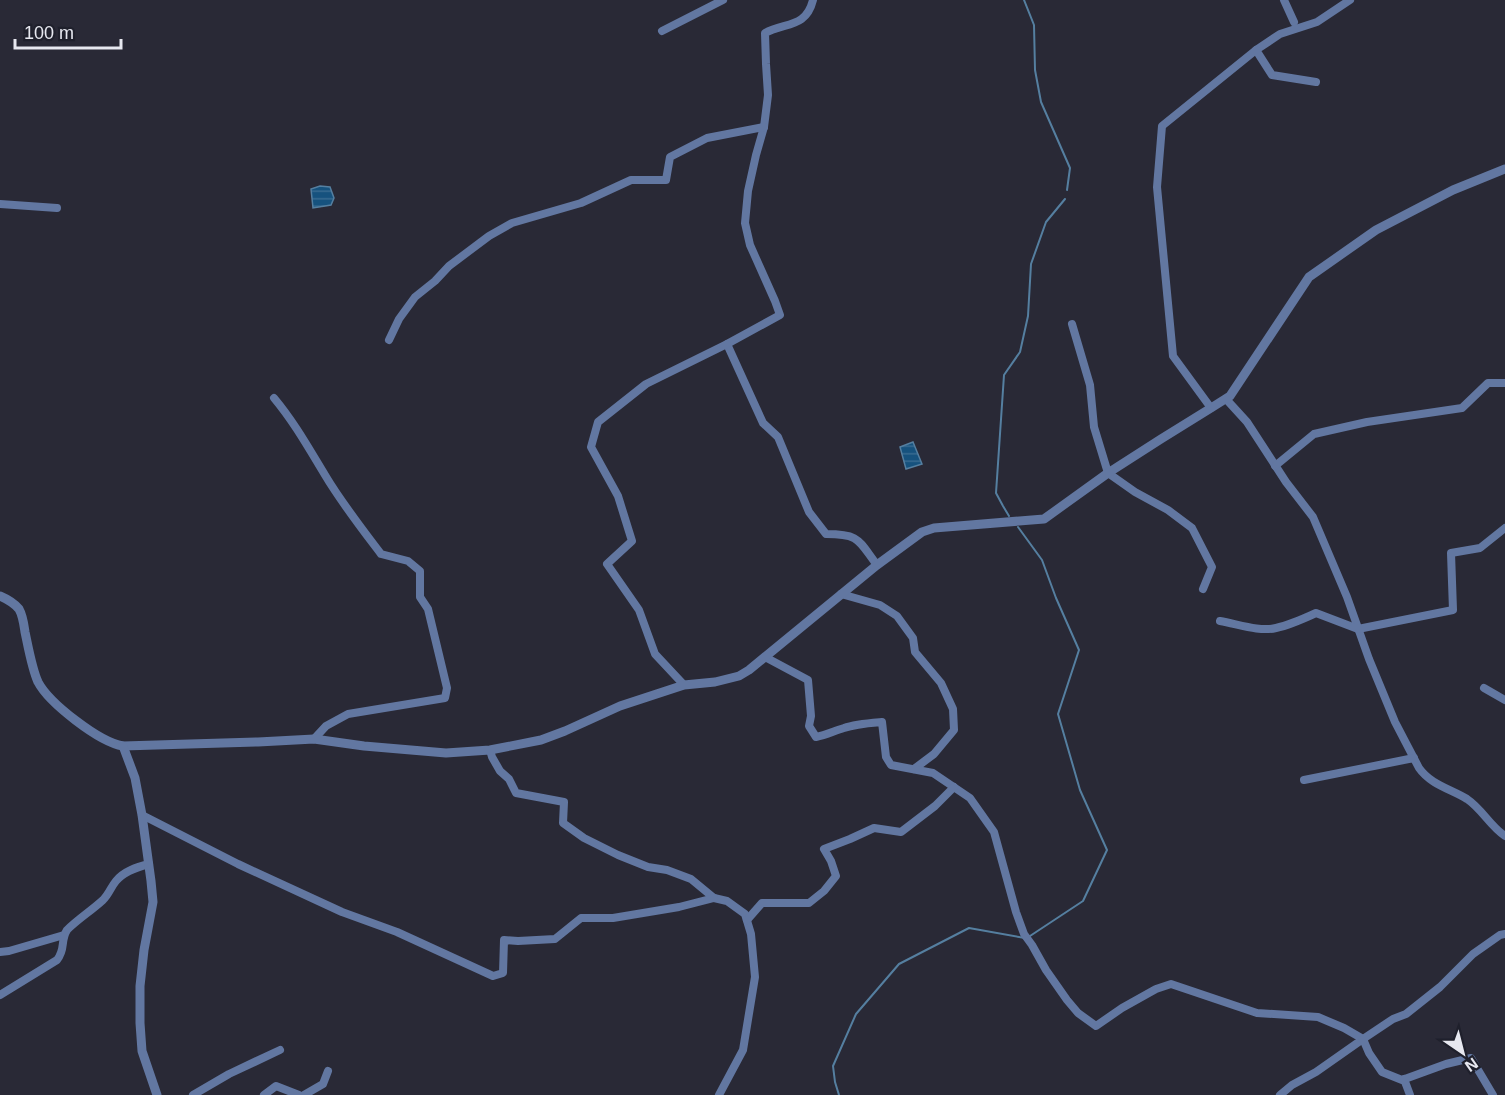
<svg xmlns="http://www.w3.org/2000/svg" width="1505" height="1095" font-family="Arial,sans-serif">
  <style>
    .water { fill: url(#water-rules); stroke: #557fa0; stroke-width: 1.5 }
    .lines { fill: none; stroke-linecap: round; stroke-linejoin: round }
    .stream { stroke: #557fa0; stroke-width: 2 }
    .minor { stroke: #6277a1; stroke-width: 8 }
    .tertiary { stroke: #6277a1; stroke-width: 9 }
  </style>
  <defs>
    <pattern id="water-rules" width="6" height="5" patternUnits="userSpaceOnUse" patternTransform="scale(1.5)"><rect width="6" height="5" fill="#16527e"/><path d="M0 2.5h6" fill="none" stroke="#386b91"/></pattern>
  </defs>
  <rect width="100%" height="100%" fill="#292936"/>
  <g class="water">
    <polygon points="320,186 330,187 334,198 331,205 313,208 311,189"/>
    <polygon points="913,442 922,464 906,469 900,447"/>
  </g>
  <g class="lines">
    <g class="stream">
      <polyline points="1024,0 1034,25 1035,70 1041,102 1070,168 1067,190"/>
      <polyline points="1009,516 1003,506 996,493 1004,375 1020,352 1028,316 1031,264 1046,222 1065,199"/>
      <polyline points="1018,527 1042,560 1056,598 1079,650 1058,714 1080,790 1107,850 1083,901 1030,936"/>
      <polyline points="839,1095 835,1082 833,1066 856,1014 899,964 969,928 1025,938"/>
    </g>
    <g class="minor">
      <path d="M813 0C806 28 786 22 765 33L766 64 768 95 764 127 756 155 748 191 745 223 750 245 775 301 780 315 727 344 763 423 778 437 809 512 826 534C860 534 858 540 877 565"/>
      <polyline points="1284,0 1294,22"/>
      <polyline points="662,31 723,0"/>
      <polyline points="1316,82 1272,75 1256,50 1280,34 1317,22 1350,0"/>
      <polyline points="0,204 57,208"/>
      <polyline points="1072,324 1090,385 1094,427 1108,473 1135,492 1168,510 1192,528 1212,567 1203,589"/>
      <polyline points="389,340 399,319 415,297 435,281 449,266 489,236 512,223 581,203 631,180 666,180 670,157 707,138 764,127"/>
      <path d="M274 398C294 422 308 447 325 475 341 502 362 529 381 554L408 561 420 571V597L428 609 447 688 445 698 348 714 326 726 314 739"/>
      <path d="M1226 399 1247 422 1286 482 1313 517 1347 597 1369 659 1395 722 1419 768C1431 785 1451 789 1467 799 1482 809 1490 826 1505 836"/>
      <polyline points="1211,408 1173,356 1157,187 1162,126 1256,50"/>
      <polyline points="1275,466 1314,434 1367,422 1462,408 1488,383 1505,383"/>
      <polyline points="841,594 880,605 897,616 913,638 915,652 941,683 953,709 954,730 934,754 914,769"/>
      <path d="M1220 621C1238 624 1259 632 1276 628 1290 625 1303 619 1316 613L1358 629 1453 610 1451 553 1480 548 1505 528"/>
      <path d="M765 657 808 680 811 716 809 726 816 737C826 735 834 731 844 728 855 724 870 723 882 722L886 757 891 765 933 773 970 798 994 832 1016 912 1024 934 1032 945 1046 970 1067 1000 1078 1013 1096 1026 1122 1008 1156 989 1171 984 1257 1013 1318 1017 1344 1028 1363 1039 1316 1072 1292 1085 1280 1095"/>
      <polyline points="684,685 655,654 639,610 607,564 632,541 618,496 591,447 598,422 646,384 727,344"/>
      <polyline points="1484,688 1505,700"/>
      <polyline points="490,750 492,757 500,771 509,779 516,793 564,802 563,823 584,838 618,855 648,867 667,870 691,879 714,898 727,901 745,914 751,934 755,977 743,1050 719,1095"/>
      <polyline points="1304,780 1414,758"/>
      <polyline points="142,815 238,864 342,912 397,932 493,976 503,973 504,940 518,941 555,939 581,918 613,918 679,907 714,898"/>
      <polyline points="747,920 762,903 809,903 824,891 836,876 831,861 824,849 850,839 874,828 901,832 935,806 954,787"/>
      <polyline points="0,952 9,951 64,935"/>
      <path d="M0 995 57 960C66 949 60 941 67 930 78 919 91 911 103 900 109 894 111 887 116 881 124 871 137 867 149 864"/>
      <polyline points="1404,1079 1410,1095"/>
      <polyline points="193,1095 229,1074 280,1050"/>
      <polyline points="264,1095 276,1086 299,1095"/>
      <polyline points="304,1095 323,1084 328,1071"/>
      <polyline points="1493,1095 1471,1058 1446,1064 1402,1080 1382,1072 1369,1053 1363,1039 1393,1019 1406,1014 1440,987 1473,954 1500,935 1505,934"/>
    </g>
    <g class="tertiary">
      <path d="M0 596C7 599 14 603 19 609 23 616 24 625 25 632 28 646 32 669 38 682 49 703 99 742 123 746L258 742 314 739 364 746 446 753 490 750 541 740 565 731 620 706 684 685 715 682 739 676 749 670 877 565 922 532 934 528 1044 519 1108 473 1161 439 1211 408 1230 396 1309 277 1376 230 1453 190 1505 169"/>
      <polyline points="123,746 135,778 142,815 151,881 153,902 144,950 140,986 140,1023 142,1051 157,1095"/>
    </g>
  </g>
  <g transform="translate(1463 1053) rotate(145)" stroke="#1f202c" stroke-width="4.5" paint-order="stroke">
  <path d="M0-4.5L10 22L0 15L-10 22Z" fill="#e7e8f0"/>
  <text y="-9" font-size="16" font-weight="bold" text-anchor="middle" fill="#e7e8f0">N</text>
  </g>
  <path d="M15 39v9h106v-9" fill="none" stroke="#e7e8f0" stroke-width="3"/>
  <text x="24" y="39" font-size="18" fill="#e7e8f0" stroke="#1f202c" stroke-width="4.5" paint-order="stroke">100 m</text>
</svg>
